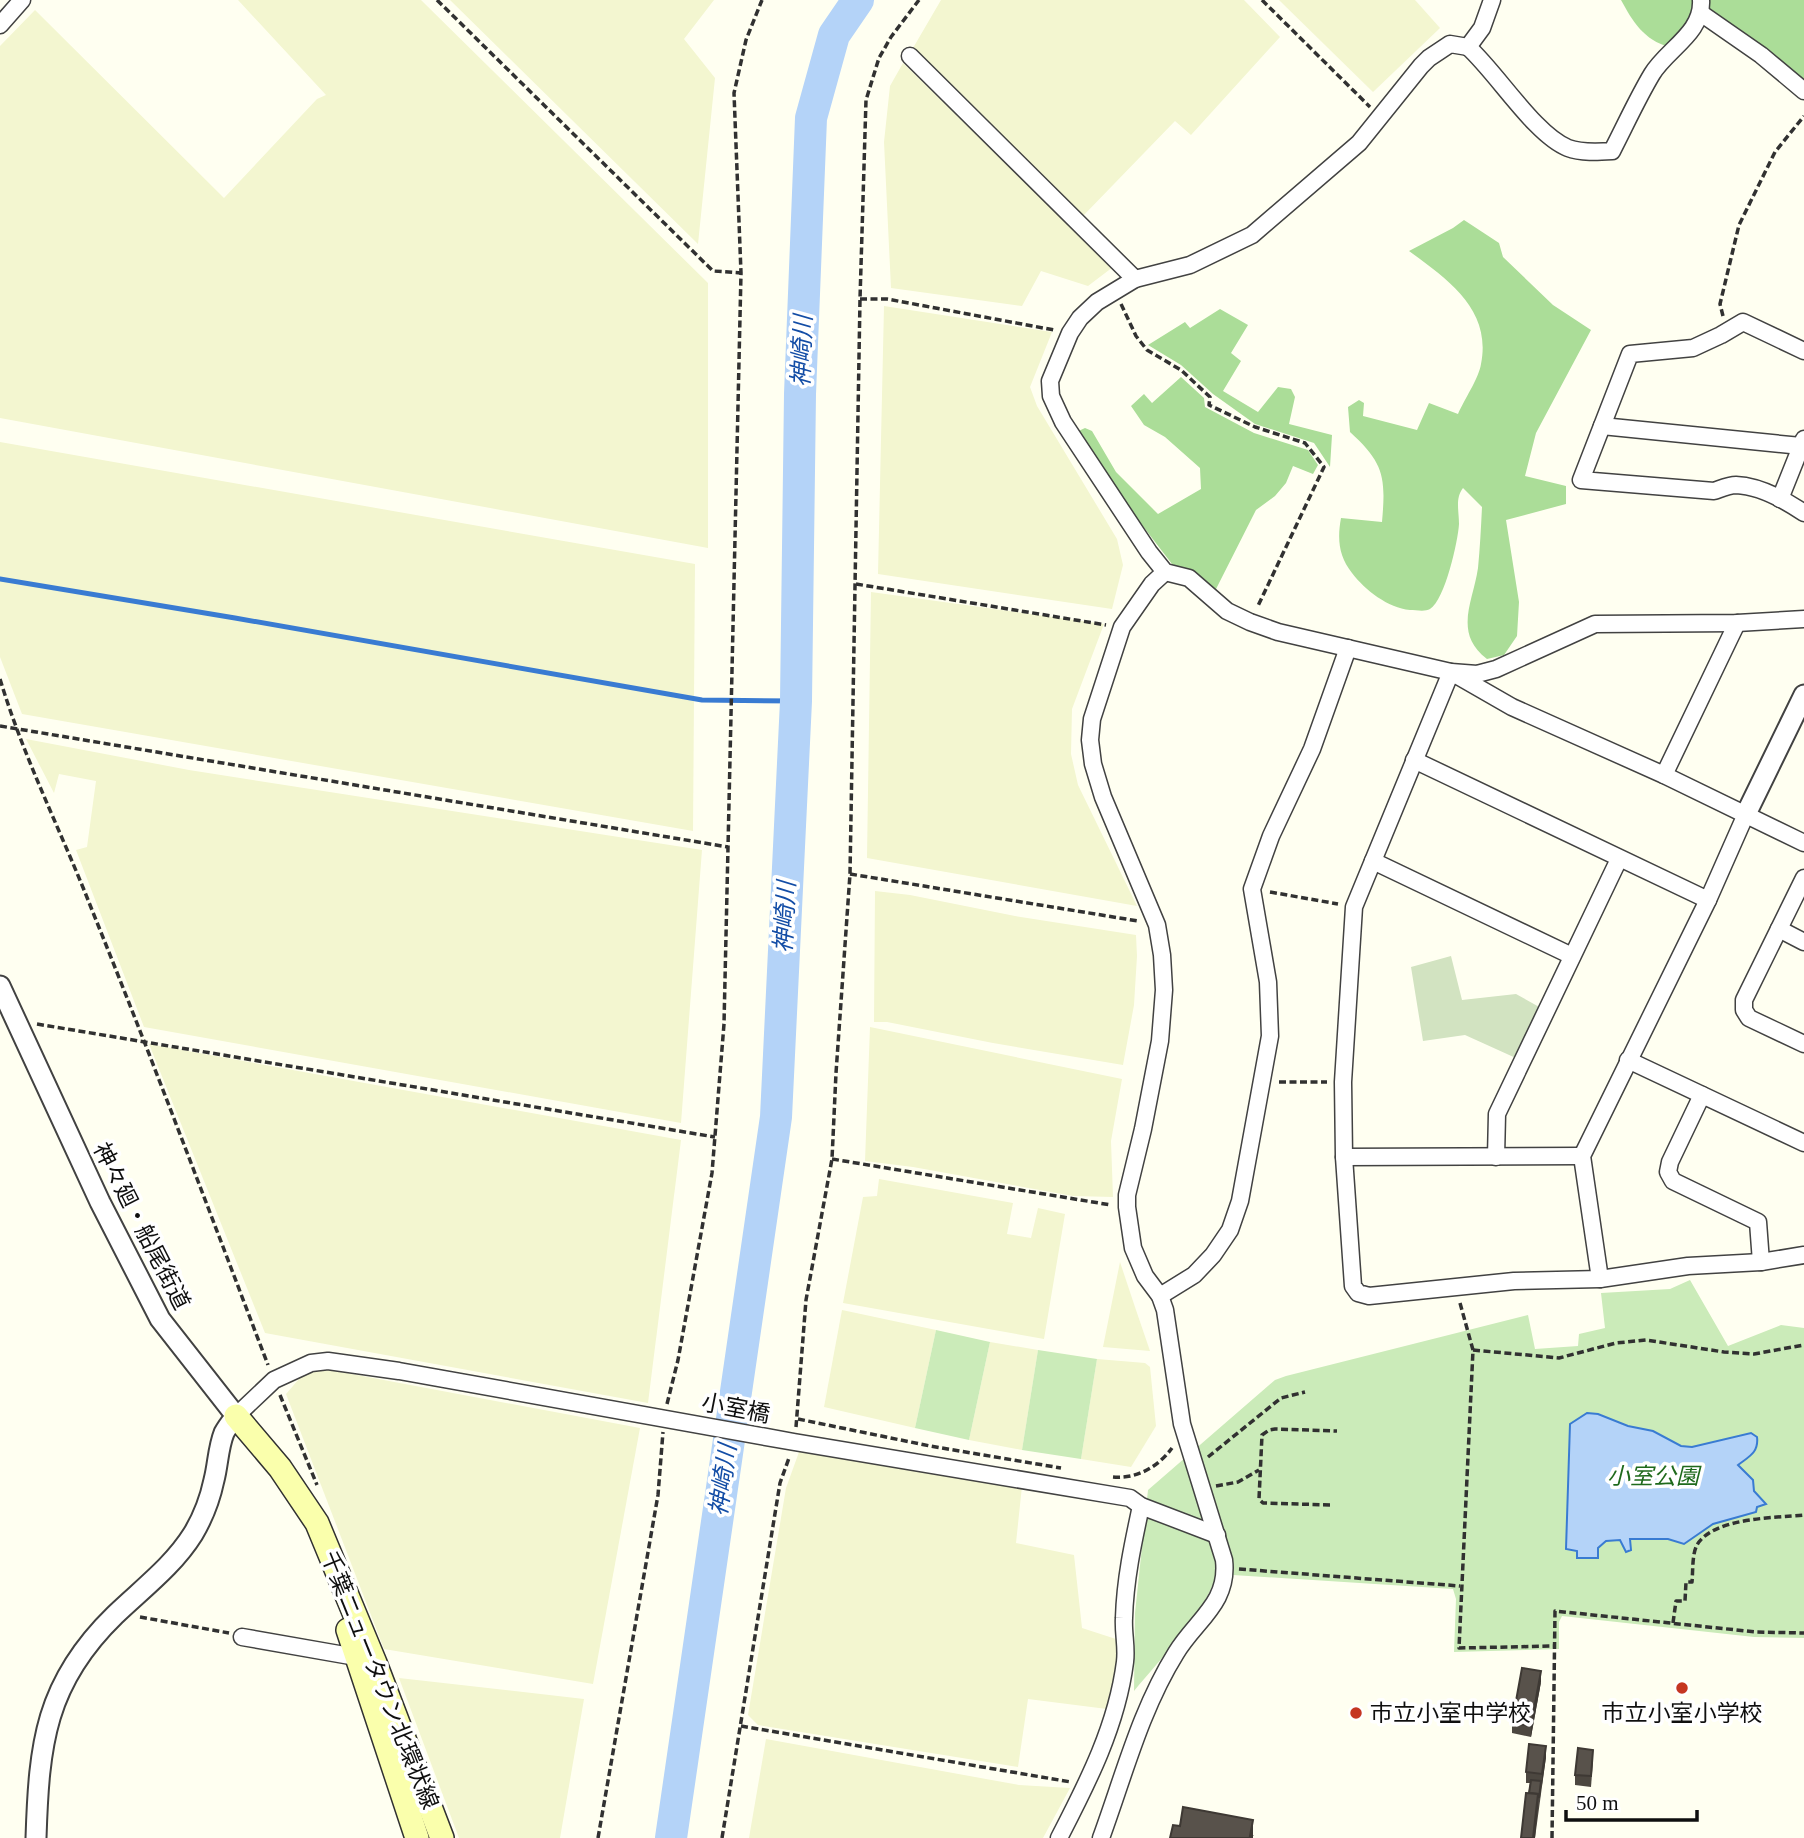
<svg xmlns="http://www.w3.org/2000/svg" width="1804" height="1838" font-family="'Times New Roman','Noto Sans JP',serif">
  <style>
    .farmland { fill: #f3f6d0 }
    .green { fill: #cbebb9 }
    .forest { fill: #abdd98 }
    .cemetery { fill: #d2e3c1 }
    .water { fill: #b4d3f8; stroke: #397bd2; stroke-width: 2 }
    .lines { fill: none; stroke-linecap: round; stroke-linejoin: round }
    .stream { stroke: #397bd2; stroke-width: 5 }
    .river { stroke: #b4d3f8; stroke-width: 32 }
    .minor-casing { stroke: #424242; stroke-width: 19 }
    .tertiary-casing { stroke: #424242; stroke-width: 23 }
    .secondary-casing { stroke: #313131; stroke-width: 26 }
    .path { stroke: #313131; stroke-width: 3.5; stroke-dasharray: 7 3.5; stroke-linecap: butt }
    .minor { stroke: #fff; stroke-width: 16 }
    .tertiary { stroke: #fff; stroke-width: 19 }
    .secondary { stroke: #faffac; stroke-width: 23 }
    .wall { fill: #4c4740 }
    .shaded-wall { fill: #3e3934 }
    .building { fill: #58524b; stroke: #3e3934; stroke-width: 2 }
    .poi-dot { fill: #c53622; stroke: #fff; stroke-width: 2.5 }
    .labels { text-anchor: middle; stroke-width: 7; stroke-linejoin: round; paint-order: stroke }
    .street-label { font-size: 23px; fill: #0f0f0f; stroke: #fff }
    .park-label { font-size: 23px; font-style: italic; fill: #1f6a1c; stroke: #fff }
    .poi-label { font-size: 23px; fill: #0f0f0f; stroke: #fff; text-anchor: start }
    .water-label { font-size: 24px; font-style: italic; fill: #134da6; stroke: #fff }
  </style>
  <rect width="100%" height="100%" fill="#fffff1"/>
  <g class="farmland">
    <polygon points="238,0 421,0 708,283 708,548 0,418 0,46 35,10 224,198 317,99 326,95"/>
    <polygon points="450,0 714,0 684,39 715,78 698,244"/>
    <polygon points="941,0 1244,0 1280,37 1191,135 1175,121 1083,216 913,48"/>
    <polygon points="1279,0 1415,0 1440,28 1373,92"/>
    <polygon points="903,63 1113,267 1088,286 1041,271 1022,306 891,288 884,142 890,86"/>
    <polygon points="884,306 1052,332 1030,387 1037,406 1117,539 1123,565 1112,609 878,574"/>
    <polygon points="0,442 695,564 693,831 22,714 0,657"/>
    <polygon points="871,592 1104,624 1072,709 1071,754 1078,785 1137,906 867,858"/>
    <polygon points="26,739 189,770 702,850 681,1123 144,1027 76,850 87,847 96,781 59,774 54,793"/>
    <polygon points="875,891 910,895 1015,916 1136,935 1137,956 1134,1005 1123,1065 993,1043 887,1022 874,1022"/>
    <polygon points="870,1027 1122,1079 1111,1141 1113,1197 1073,1196 913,1167 865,1161"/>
    <polygon points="149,1044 681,1140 648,1403 265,1333"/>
    <polygon points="879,1179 1013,1203 1007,1234 1031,1238 1038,1208 1065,1214 1044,1339 843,1303 863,1197 877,1196"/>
    <polygon points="1120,1262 1136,1310 1150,1351 1103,1347"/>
    <polygon points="842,1310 936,1330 915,1428 824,1407"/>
    <polygon points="990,1342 1038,1350 1022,1450 969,1440"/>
    <polygon points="1097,1359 1145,1363 1150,1367 1156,1426 1131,1467 1081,1459"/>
    <polygon points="320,1368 640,1428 593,1684 384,1649 286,1394 305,1372"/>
    <polygon points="799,1452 1022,1486 1016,1543 1074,1555 1082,1628 1119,1640 1119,1661 1107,1709 1028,1699 1018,1767 758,1725 748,1715 786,1488"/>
    <polygon points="399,1678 584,1699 560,1838 459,1838"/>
    <polygon points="766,1739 1019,1785 1070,1788 1043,1838 749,1838"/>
  </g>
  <g class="green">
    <path d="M1690 1280 1728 1346 1781 1325 1804 1328V1638L1754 1637 1562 1616 1559 1622V1649L1454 1652 1456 1599 1453 1589 1217 1574C1203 1616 1162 1657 1134 1691L1135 1613 1148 1490 1275 1380 1286 1376 1528 1315 1535 1349 1578 1346 1579 1334 1605 1328 1601 1293 1670 1289Z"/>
    <polygon points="936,1330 990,1342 969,1440 915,1428"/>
    <polygon points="1038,1350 1097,1359 1081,1459 1022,1450"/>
  </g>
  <g class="forest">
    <path d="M1621 0H1696L1691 19 1669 47C1644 40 1633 22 1621 0Z"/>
    <polygon points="1707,0 1804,0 1804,86 1710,9"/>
    <path d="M1464 220 1499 243 1503 257 1553 305 1591 330 1536 433 1525 476 1566 486V504L1506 520 1519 602 1517 636 1504 655 1487 659C1453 633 1473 602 1478 568 1480 548 1481 528 1482 507L1463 488C1455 498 1459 511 1459 524 1458 541 1445 600 1430 609 1425 612 1416 610 1410 610 1388 608 1365 590 1352 573 1339 556 1337 540 1341 518L1382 522C1386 477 1384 463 1350 432L1348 407 1359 400 1364 403 1363 416 1417 430 1429 403 1458 414C1464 400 1479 378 1481 364 1492 309 1447 279 1409 251L1453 228Z"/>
    <polygon points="1220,309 1248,325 1231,353 1241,361 1223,391 1258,412 1278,387 1291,389 1295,397 1289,424 1332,435 1330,467 1314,443 1255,424 1213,394 1181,365 1148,345 1185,322 1190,328"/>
    <polygon points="1181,377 1204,398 1205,407 1254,433 1308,450 1318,465 1313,474 1293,466 1286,483 1275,496 1256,510 1215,591 1199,576 1172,564 1072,434 1085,428 1092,431 1116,472 1158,514 1201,489 1200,468 1165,437 1144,425 1131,406 1144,394 1152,403"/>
  </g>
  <polygon class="cemetery" points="1451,956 1462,1000 1516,994 1541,1008 1518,1059 1465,1035 1423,1041 1411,967"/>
  <path class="water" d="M1587 1413 1598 1414 1628 1426 1653 1431 1681 1446 1692 1447 1751 1433 1757 1437C1759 1453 1748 1457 1738 1465L1753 1480 1754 1491 1766 1504 1757 1507 1756 1512 1713 1524 1684 1544 1668 1539H1630L1631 1550 1626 1552 1620 1540 1606 1541 1598 1548V1558H1577V1551L1566 1549 1570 1424Z"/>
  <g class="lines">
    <polyline class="stream" points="0,579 235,618 702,700 796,701"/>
    <polyline class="river" points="671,1838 776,1117 796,701 800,394 811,118 834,35 858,0"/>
    <g class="minor-casing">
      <g id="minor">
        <polyline points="1492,0 1482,28 1468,47 1450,44 1429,58 1421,66 1359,143 1252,235 1190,265 1135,279 1097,302 1080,318 1070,333 1050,381 1051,396 1063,422 1149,552 1165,572 1189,578 1227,611 1250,622 1278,632 1451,672 1477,674 1496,669 1595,624 1737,623 1804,619"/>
        <polyline points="1702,14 1761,55 1804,91"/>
        <polyline points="0,25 22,0"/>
        <path d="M1468 47C1497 73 1535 135 1568 148 1581 153 1598 152 1612 151 1625 126 1637 99 1652 74 1667 49 1703 33 1701 0"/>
        <polyline points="910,56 1135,279"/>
        <path d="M1804 351 1743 322 1721 335 1693 348 1630 354 1581 480 1714 491C1720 489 1729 485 1736 485 1760 486 1785 500 1804 513"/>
        <polyline points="1602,426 1801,446"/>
        <polyline points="1780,499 1804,439"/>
        <polyline points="1414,760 1708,900"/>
        <polyline points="1664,775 1737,623"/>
        <polyline points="1804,843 1664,775 1512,707 1451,672 1354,907 1343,1082 1344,1157 1353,1286 1358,1293 1369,1296 1514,1281 1600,1279 1688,1266 1761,1262 1804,1255"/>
        <polyline points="1373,861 1572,956"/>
        <polyline points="1804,878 1744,1000 1744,1010 1749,1018 1804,1044"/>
        <polyline points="1779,929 1804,942"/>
        <polyline points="1628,1060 1804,1143"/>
        <polyline points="1702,1095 1670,1162 1668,1172 1673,1181 1758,1222 1761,1262"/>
        <polyline points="1344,1157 1582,1156"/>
        <polyline points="1496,1157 1497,1114 1619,859"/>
        <polyline points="1600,1279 1582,1156 1708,900 1746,814"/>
        <polyline points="1160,1296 1194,1275 1213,1255 1230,1230 1240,1201 1270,1036 1268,982 1252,889 1271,836 1312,749 1348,648"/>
        <polyline points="236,1416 274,1380 311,1363 328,1361 399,1371 794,1442 1130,1498 1141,1506 1217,1535"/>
        <polyline points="242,1637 356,1657"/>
        <path d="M1059 1838C1088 1782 1117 1725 1125 1662 1127 1647 1123 1633 1124 1618 1125 1580 1133 1543 1141 1506"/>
        <path d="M1101 1838C1124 1775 1141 1709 1176 1653 1196 1620 1229 1603 1224 1560L1182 1424 1165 1310 1160 1296 1145 1276 1133 1248 1127 1207V1195L1143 1129 1160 1041 1164 990 1162 955 1157 925 1103 797 1093 764 1090 740 1092 719 1122 627 1152 584 1165 572"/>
      </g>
    </g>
    <g class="tertiary-casing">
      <g id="tertiary">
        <polyline points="1746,814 1804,695"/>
        <path d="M0 986 100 1202 160 1319 236 1416C232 1421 227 1427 224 1433 218 1448 218 1465 214 1480 210 1499 202 1519 193 1534 173 1566 142 1589 115 1615 45 1683 39 1744 36 1838"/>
      </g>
    </g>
    <g class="secondary-casing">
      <g id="secondary">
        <polyline points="236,1416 280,1468 317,1523 375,1663 442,1838"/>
        <polyline points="348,1630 417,1838"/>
      </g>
    </g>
    <g class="path">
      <polyline points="437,0 713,271 741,273"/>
      <polyline points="1262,0 1370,107"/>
      <polyline points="860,299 887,299 1054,330"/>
      <polyline points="1121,304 1136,336 1147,350 1181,370 1210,397 1209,405 1255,427 1305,443 1324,467 1257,608"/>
      <polyline points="1723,316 1720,304 1739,225 1775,152 1804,116"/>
      <polyline points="856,584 1106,625"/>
      <path d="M0 679C24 759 62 833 92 910 153 1061 210 1213 268 1365"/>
      <polyline points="0,726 728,847"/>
      <polyline points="850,874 1138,921"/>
      <polyline points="1270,892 1338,904"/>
      <polyline points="37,1024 715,1137"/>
      <polyline points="1279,1082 1327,1082"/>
      <polyline points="832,1159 1111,1205"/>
      <polyline points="1460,1303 1473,1350 1459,1648 1555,1646"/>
      <polyline points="1473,1350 1559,1358 1616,1343 1646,1340 1724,1352 1754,1354 1804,1345"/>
      <polyline points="280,1395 317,1485"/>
      <polyline points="667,1404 678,1360 712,1173 724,1024 741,273 734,93 746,40 762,0"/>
      <polyline points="798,1419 930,1446 1061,1468"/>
      <polyline points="796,1427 806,1300 832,1159 836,1073 850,874 860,299 866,100 879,58 891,37 919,0"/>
      <polyline points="1208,1457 1281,1398 1305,1392"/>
      <path d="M1113 1477C1137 1479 1158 1467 1172 1448"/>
      <polyline points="1216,1486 1238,1482 1259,1470"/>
      <polyline points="1330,1505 1263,1503 1259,1499 1262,1435 1269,1430 1275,1429 1337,1431"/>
      <polyline points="1239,1569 1460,1586"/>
      <polyline points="140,1617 229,1633"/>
      <path d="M1673 1623 1676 1601H1685L1686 1582H1692C1693 1571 1692 1554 1697 1545 1713 1517 1776 1518 1804 1515"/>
      <polyline points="741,1726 1071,1782"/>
      <polyline points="598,1838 658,1495 663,1432"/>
      <polyline points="722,1838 780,1483 789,1458"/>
      <polyline points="1552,1838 1555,1611 1756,1632 1804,1633"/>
    </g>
    <use href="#minor" class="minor"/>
    <use href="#tertiary" class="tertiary"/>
    <use href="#secondary" class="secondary"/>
  </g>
  <g class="wall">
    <polygon points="1541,1682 1531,1737 1512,1733 1512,1723"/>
    <polygon points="1546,1757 1535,1838 1521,1838 1530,1783 1526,1783 1526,1772"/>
    <polygon points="1593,1761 1591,1787 1575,1785 1575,1775"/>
  </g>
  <g class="shaded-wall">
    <polygon points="1541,1671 1541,1682 1531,1737 1531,1726"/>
    <polygon points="1546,1746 1546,1757 1542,1785 1542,1774"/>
    <polygon points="1538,1794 1538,1805 1535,1838 1533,1838"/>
    <polygon points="1253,1820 1253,1838 1250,1838"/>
  </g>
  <g class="building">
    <polygon points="1522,1668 1541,1671 1531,1726 1512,1723"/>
    <polygon points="1529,1744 1546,1746 1542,1774 1526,1772"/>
    <polygon points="1578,1748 1593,1750 1591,1776 1575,1775"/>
    <polygon points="1531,1780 1541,1781 1539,1798 1538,1794 1529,1793"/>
    <polygon points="1526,1793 1538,1794 1533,1838 1521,1838"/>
    <polygon points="1183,1807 1253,1820 1250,1836 1252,1836 1251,1838 1170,1838 1173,1825 1180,1826"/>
  </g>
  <g class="poi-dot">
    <circle cx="1682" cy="1688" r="7"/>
    <circle cx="1356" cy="1713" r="7"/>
  </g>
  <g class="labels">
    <g class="street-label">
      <text transform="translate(142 1226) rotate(63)" y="8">神々廻・船尾街道</text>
      <text transform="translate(736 1408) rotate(11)" y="8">小室橋</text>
      <text transform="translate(380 1680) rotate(68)" y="8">千葉ニュータウン北環状線</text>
    </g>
    <g class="park-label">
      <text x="1653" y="1484">小室公園</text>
    </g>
    <g class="poi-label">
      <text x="1370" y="1721">市立小室中学校</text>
      <text x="1682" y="1721" text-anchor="middle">市立小室小学校</text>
    </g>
    <g class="water-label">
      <text transform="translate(802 351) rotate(-88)" y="8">神崎川</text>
      <text transform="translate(785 917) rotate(-87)" y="8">神崎川</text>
      <text transform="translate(723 1480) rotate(-82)" y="8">神崎川</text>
    </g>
  </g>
  <path d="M1566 1810v10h131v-10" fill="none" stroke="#0f0f0f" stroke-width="3.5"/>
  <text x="1576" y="1810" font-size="21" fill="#0f0f0f" stroke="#ffffff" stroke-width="5" paint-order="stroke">50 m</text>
</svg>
